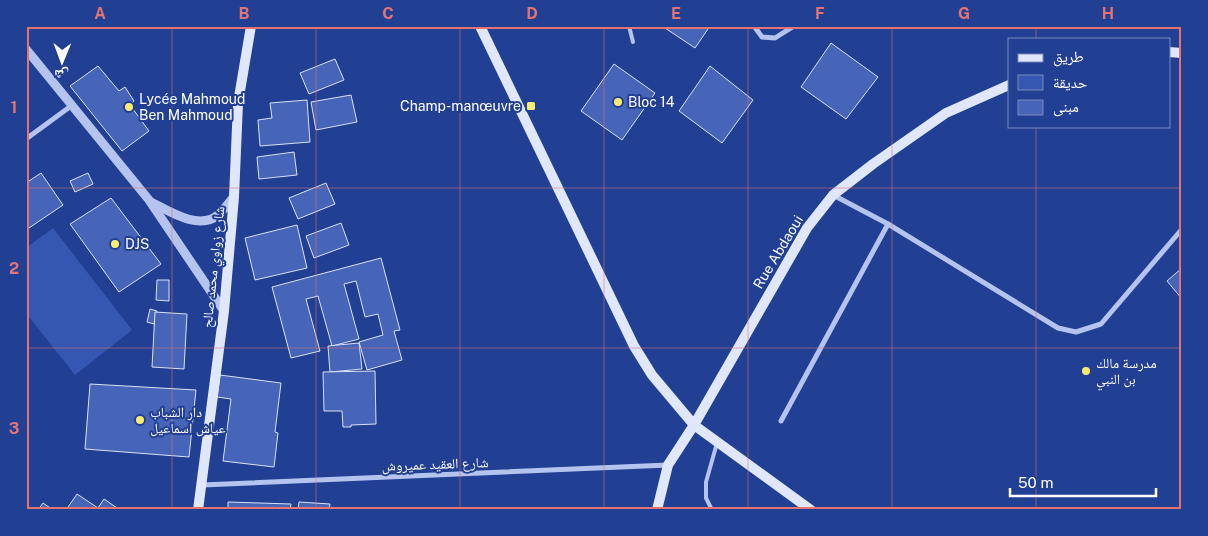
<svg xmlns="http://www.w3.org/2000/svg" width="1208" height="536" font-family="'Public Sans','Noto Naskh Arabic',sans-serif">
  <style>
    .green { fill: #3557b1 }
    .building { fill: #4665b8; stroke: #d9e2fa }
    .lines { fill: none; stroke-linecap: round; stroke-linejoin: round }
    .service { stroke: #b4c4ee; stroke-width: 4 }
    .minor { stroke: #b4c4ee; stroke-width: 5 }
    .tertiary { stroke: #b4c4ee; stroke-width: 9 }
    .secondary { stroke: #e0e7fa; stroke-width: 10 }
    .grid { fill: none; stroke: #e47373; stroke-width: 1; stroke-opacity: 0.55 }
    .poi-dot { fill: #faeb75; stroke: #213f93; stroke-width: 2 }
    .labels { text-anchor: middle; stroke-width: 4; stroke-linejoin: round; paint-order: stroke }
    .poi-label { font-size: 14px; fill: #fff; stroke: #213f93; text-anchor: start }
    .street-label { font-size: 14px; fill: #fff; stroke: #213f93 }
    .neatline { fill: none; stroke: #e47373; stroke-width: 2 }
    .grid-label { font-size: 16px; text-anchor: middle; font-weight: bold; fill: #e47373 }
  </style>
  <rect width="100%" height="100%" fill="#213f93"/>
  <polygon class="green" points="53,228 132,330 75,375 26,313 26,248"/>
  <g class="building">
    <polygon points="662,26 710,26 695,48"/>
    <polygon points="831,43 878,77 846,119 801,87"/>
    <polygon points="335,59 344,80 309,94 300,73"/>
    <polygon points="614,64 655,93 622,140 581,111"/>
    <polygon points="98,66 119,91 125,87 134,101 130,105 149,131 122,151 70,86"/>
    <polygon points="710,66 753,100 722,143 679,111"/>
    <polygon points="351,95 357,122 316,130 311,102"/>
    <polygon points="307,100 310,142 260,146 258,120 272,118 270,103"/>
    <polygon points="294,152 297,175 259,179 257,157"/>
    <polygon points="41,173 63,205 26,230 26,183"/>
    <polygon points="88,173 93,184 75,192 70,181"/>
    <polygon points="326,183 335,204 298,219 289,198"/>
    <polygon points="111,198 161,264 119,292 70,224"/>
    <polygon points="341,223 349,245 314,258 306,236"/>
    <polygon points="297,225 307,268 255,280 245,238"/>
    <polygon points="381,258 400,330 394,331 402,360 367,370 359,342 383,335 378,314 365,317 356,281 344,284 359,339 332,346 318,296 306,299 320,351 291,358 272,287"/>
    <polygon points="1182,268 1182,299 1167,281"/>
    <polygon points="157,280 169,280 169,301 156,300"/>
    <polygon points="150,309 157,311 154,324 147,322"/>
    <polygon points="155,312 187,314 184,369 152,367"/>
    <polygon points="359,343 362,369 330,372 328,346"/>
    <polygon points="375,371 376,424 351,425 351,427 343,427 342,411 324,411 323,372"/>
    <polygon points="220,375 281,383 275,432 278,433 274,467 223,461 231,399 217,397"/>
    <polygon points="90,384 196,390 189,457 85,449"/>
    <polygon points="77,494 98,508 104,499 120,510 66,510"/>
    <polygon points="228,502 291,504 290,510 228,510"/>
    <polygon points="299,502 330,504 329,510 298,510"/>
    <polygon points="43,503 53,510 38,510"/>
  </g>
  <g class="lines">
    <g class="service">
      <polyline points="629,26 633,42"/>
      <polyline points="712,510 706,498 706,482 717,443"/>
    </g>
    <g class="minor">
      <polyline points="754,26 762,37 775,38 794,26"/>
      <polyline points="26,139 71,106"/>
      <polyline points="833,195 888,224 1058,328 1076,332 1101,324 1182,229"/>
      <polyline points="781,421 888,224"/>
      <polyline points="202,485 668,465"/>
    </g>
    <g class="tertiary">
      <polyline points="26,49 149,200 224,311"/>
      <path d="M151 202C169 211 199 231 218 215 224 210 229 202 234 197"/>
    </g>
    <g class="secondary">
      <polyline points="480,26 634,346 652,375 694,425 811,510"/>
      <polyline points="1169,52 1182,53"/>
      <polyline points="198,510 224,311 234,197 238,103 251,26"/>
      <polyline points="657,510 668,465 694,425 807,228 833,195 873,164 946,113 1009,85"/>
    </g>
  </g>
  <path class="grid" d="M172 26V510M316 26V510M460 26V510M604 26V510M748 26V510M892 26V510M1036 26V39M1036 126V510M26 188H1182M26 348H1182"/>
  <g class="poi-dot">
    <circle cx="618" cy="102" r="5"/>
    <rect x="526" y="101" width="10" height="10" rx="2.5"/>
    <circle cx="129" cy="107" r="5"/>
    <circle cx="115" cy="244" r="5"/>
    <circle cx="1086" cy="371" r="5"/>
    <circle cx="140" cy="420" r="5"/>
  </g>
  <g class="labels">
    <g class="poi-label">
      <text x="139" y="104">Lycée Mahmoud<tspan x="139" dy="16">Ben Mahmoud</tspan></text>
      <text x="628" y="107">Bloc 14</text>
      <text x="521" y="111" text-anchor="end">Champ-manœuvre</text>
      <text x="125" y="249">DJS</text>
      <text x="1096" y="368">مدرسة مالك<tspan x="1096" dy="16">بن النبي</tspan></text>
      <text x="150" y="417">دار الشباب<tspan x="150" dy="16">عياش اسماعيل</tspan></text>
    </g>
    <g class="street-label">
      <text transform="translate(778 252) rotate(-59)" y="5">Rue Abdaoui</text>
      <text transform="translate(213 267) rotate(-84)" y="5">شارع زواوي محمد صالح</text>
      <text transform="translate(435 464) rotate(-2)" y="5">شارع العقيد عميروش</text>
    </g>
  </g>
  <rect width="1208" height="536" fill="none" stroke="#213f93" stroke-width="55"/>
  <rect x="1008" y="38" width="162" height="90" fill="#213f93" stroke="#7a8cbe"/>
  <rect x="1018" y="54" width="25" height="8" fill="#e0e7fa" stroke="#7a8cbe"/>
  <text x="1053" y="62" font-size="15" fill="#ffffff">طريق</text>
  <rect x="1018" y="75" width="25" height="15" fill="#3557b1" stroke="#7a8cbe"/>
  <text x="1053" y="88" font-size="15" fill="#ffffff">حديقة</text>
  <rect x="1018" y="100" width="25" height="15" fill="#4665b8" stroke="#7a8cbe"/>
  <text x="1053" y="112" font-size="15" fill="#ffffff">مبنى</text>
  <g transform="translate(62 62) rotate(181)" stroke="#213f93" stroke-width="4" paint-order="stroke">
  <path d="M0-4L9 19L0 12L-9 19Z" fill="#ffffff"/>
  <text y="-8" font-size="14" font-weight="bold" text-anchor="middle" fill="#ffffff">ش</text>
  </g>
  <path d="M1010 488v8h146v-8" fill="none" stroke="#ffffff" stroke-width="2.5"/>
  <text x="1018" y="488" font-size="15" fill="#ffffff" stroke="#213f93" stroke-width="4" paint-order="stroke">50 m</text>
  <rect x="28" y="28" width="1152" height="480" class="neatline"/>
  <g class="grid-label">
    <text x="100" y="19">A</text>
    <text x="244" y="19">B</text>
    <text x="388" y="19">C</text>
    <text x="532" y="19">D</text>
    <text x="676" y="19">E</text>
    <text x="820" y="19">F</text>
    <text x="964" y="19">G</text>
    <text x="1108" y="19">H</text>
    <text x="14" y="113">1</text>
    <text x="14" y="274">2</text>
    <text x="14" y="434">3</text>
  </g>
</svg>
